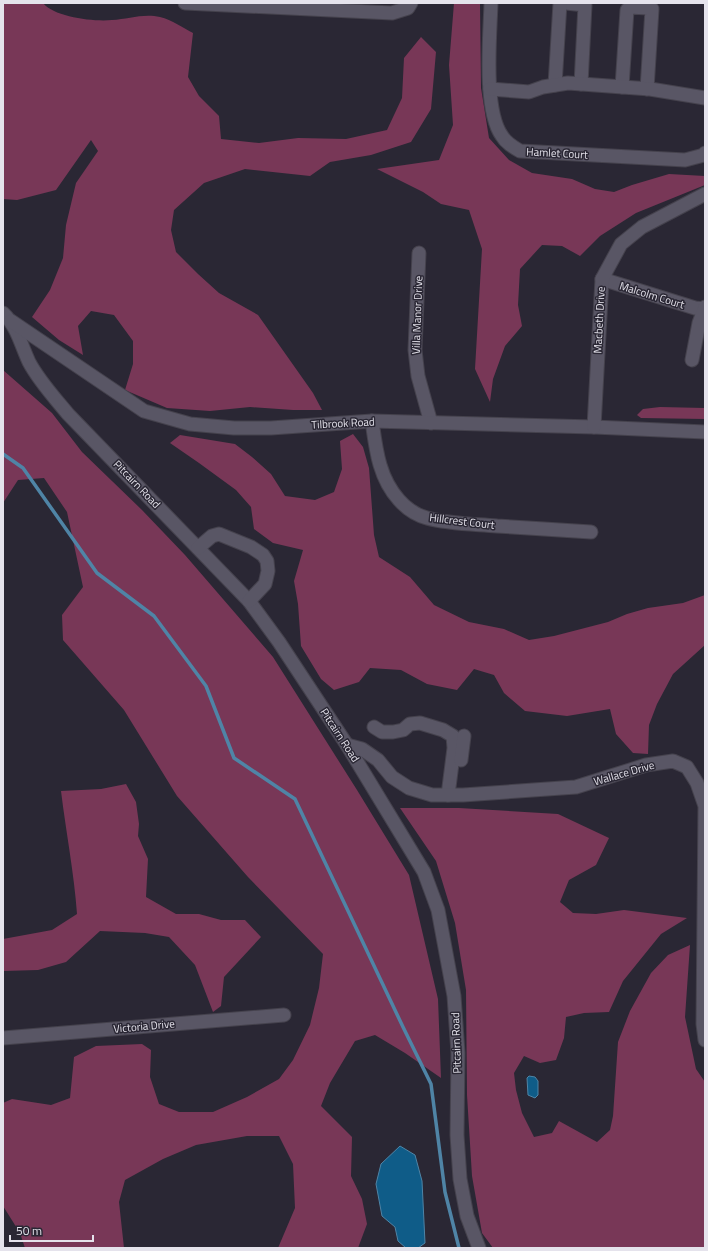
<svg xmlns="http://www.w3.org/2000/svg" width="708" height="1251" font-family="'Titillium Web',sans-serif">
  <style>
    .forest { fill: #783757 }
    .water { fill: #0f5c88; stroke: #4f84a6 }
    .lines { fill: none; stroke-linecap: round; stroke-linejoin: round }
    .stream { stroke: #4f84a6; stroke-width: 3.5 }
    .minor-casing { stroke: #45424d; stroke-width: 15 }
    .minor { stroke: #595665; stroke-width: 13 }
    .labels { text-anchor: middle; stroke-width: 3; stroke-linejoin: round; paint-order: stroke }
    .street-label { font-size: 11px; fill: #e5e3ec; stroke: #2a2734 }
  </style>
  <rect width="100%" height="100%" fill="#2a2734"/>
  <g class="forest">
    <path d="M3 3H43C54 17 94 22 112 20 128 19 144 13 160 17 172 20 183 28 193 33L188 77 199 96 219 116 221 139 259 143 298 138 346 139 387 130 402 98 404 58 421 37 436 52 431 109 411 142 371 155 330 162 310 176 245 169 204 183 174 210 171 230 176 252 198 274 219 293 258 315 313 393 322 410H293L250 407 210 411 167 408 125 390 133 364V341L114 315 91 311 78 326 83 355 59 340 32 317 50 290 63 258 66 225 76 183 98 151 91 140 56 190 17 200 3 199Z"/>
    <polygon points="454,3 480,3 481,88 489,138 509,160 532,173 572,179 595,189 614,192 632,185 669,174 705,176 705,185 636,213 600,236 580,256 562,246 542,245 520,269 518,305 522,326 505,346 493,379 490,402 475,369 482,249 469,210 441,204 423,192 377,169 439,160 453,125 449,65"/>
    <polygon points="3,370 52,413 82,452 142,510 185,555 273,657 357,790 409,875 438,999 441,1078 405,1053 375,1035 355,1041 330,1083 321,1106 352,1137 351,1176 362,1199 367,1224 358,1248 278,1248 295,1208 293,1164 279,1136 247,1136 196,1145 163,1159 125,1180 119,1202 124,1248 25,1248 20,1233 3,1206 3,1103 12,1099 51,1105 70,1098 74,1057 96,1046 142,1044 151,1050 150,1077 159,1104 179,1112 213,1112 247,1097 279,1079 293,1060 310,1025 319,988 323,954 248,877 177,796 124,710 63,640 62,615 83,587 67,512 44,478 18,480 3,503"/>
    <polygon points="660,407 705,408 705,419 641,418 637,415 643,409"/>
    <polygon points="353,434 363,447 369,468 374,535 379,557 410,577 434,605 469,622 504,629 529,640 554,636 608,622 627,614 648,608 683,603 705,595 705,645 673,674 657,704 649,725 648,754 633,753 616,734 610,709 567,716 525,711 504,693 494,675 474,669 457,690 427,684 401,670 370,668 359,682 334,690 321,679 301,646 298,604 294,581 303,550 273,543 254,529 251,507 236,490 199,463 170,443 180,435 235,444 252,457 271,474 285,496 315,500 334,492 342,469 340,441"/>
    <path d="M126 784 136 802 139 824 138 836 148 859 146 897 176 914H199L221 920H245L261 937 224 977 221 1006 213 1012 195 965 169 937 145 933 100 931 66 962 38 970 3 971V939L52 930 77 914C74 873 66 832 61 791L101 789Z"/>
    <polygon points="400,808 459,808 558,814 609,838 596,865 569,880 560,902 573,913 596,914 624,910 687,918 661,934 623,981 609,1012 584,1013 566,1017 564,1038 556,1060 540,1063 524,1056 514,1073 516,1090 522,1113 534,1137 552,1133 559,1121 597,1142 610,1130 613,1116 618,1042 630,1011 651,973 668,955 690,945 685,1017 696,1069 705,1082 705,1248 493,1248 482,1233 472,1176 467,1095 466,990 455,923 436,861"/>
  </g>
  <g class="water">
    <polygon points="529,1076 535,1077 538,1081 538,1095 535,1098 528,1095 527,1078"/>
    <polygon points="400,1146 415,1155 422,1181 425,1243 418,1248 406,1248 398,1241 395,1227 382,1216 376,1184 381,1164"/>
  </g>
  <g class="lines">
    <polyline class="stream" points="3,454 23,468 97,573 154,616 206,686 234,758 295,799 403,1027 431,1084 445,1192 459,1248"/>
    <g class="minor-casing">
      <g id="minor">
        <polyline points="185,3 392,13 408,8 411,3"/>
        <path d="M491 3C490 35 483 110 502 136 506 143 513 147 520 151L685 160 704 155 705 153"/>
        <polyline points="566,3 585,5 581,84"/>
        <polyline points="555,85 560,3"/>
        <polyline points="622,87 627,10 630,7 648,8 652,9 647,89"/>
        <polyline points="490,89 529,92 543,87 568,83 650,89 705,98"/>
        <polyline points="419,253 415,350 418,376 431,423"/>
        <polyline points="602,279 695,308 705,309"/>
        <path d="M3 313C17 326 21 345 29 362 39 381 54 397 68 414L249 601 279 642 347 745 424 872 438 910 454 996 458 1053 457 1135 460 1179 467 1216 479 1248"/>
        <polyline points="11,321 144,411 190,424 234,428 271,428 372,421 594,427 705,432"/>
        <polyline points="692,360 699,323 705,307"/>
        <path d="M372 421C376 450 379 478 399 500 407 509 416 515 427 518 449 524 474 524 497 526 528 528 560 530 591 532"/>
        <polyline points="594,427 602,279 621,244 642,227 705,194"/>
        <polyline points="198,548 212,536 219,534 251,547 263,555 267,561 268,571 265,584 249,601"/>
        <polyline points="374,727 382,732 393,732 403,730 410,724 420,723 443,730 453,736 454,748 448,795"/>
        <polyline points="347,745 362,749 378,760 392,777 409,788 432,795 463,795 576,787 646,765 673,761 687,767 697,783 705,806 703,1024 705,1040"/>
        <polyline points="461,760 464,736"/>
        <polyline points="3,1038 284,1015"/>
      </g>
    </g>
    <use href="#minor" class="minor"/>
  </g>
  <g class="labels">
    <g class="street-label">
      <text transform="translate(557 153) rotate(3)" y="4">Hamlet Court</text>
      <text transform="translate(652 295) rotate(17)" y="4">Malcolm Court</text>
      <text transform="translate(417 315) rotate(-88)" y="4">Villa Manor Drive</text>
      <text transform="translate(599 320) rotate(-87)" y="4">Macbeth Drive</text>
      <text transform="translate(343 423) rotate(-3)" y="4">Tilbrook Road</text>
      <text transform="translate(137 484) rotate(46)" y="4">Pitcairn Road</text>
      <text transform="translate(462 521) rotate(7)" y="4">Hillcrest Court</text>
      <text transform="translate(340 735) rotate(57)" y="4">Pitcairn Road</text>
      <text transform="translate(624 773) rotate(-16)" y="4">Wallace Drive</text>
      <text transform="translate(144 1026) rotate(-5)" y="4">Victoria Drive</text>
      <text transform="translate(456 1043) rotate(-92)" y="4">Pitcairn Road</text>
    </g>
  </g>
  <rect width="708" height="1251" fill="none" stroke="#e5e3ec" stroke-width="8"/>
  <path d="M10 1235v6h83v-6" fill="none" stroke="#e5e3ec" stroke-width="2"/>
  <text x="16" y="1235" font-size="12" fill="#e5e3ec" stroke="#2a2734" stroke-width="3" paint-order="stroke">50 m</text>
</svg>
